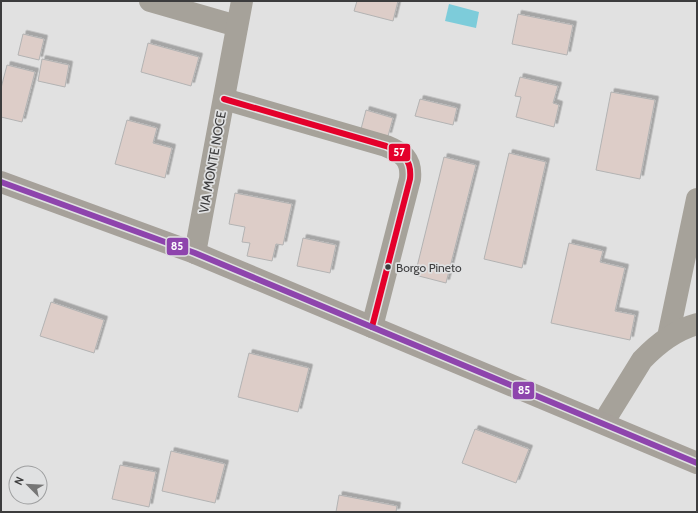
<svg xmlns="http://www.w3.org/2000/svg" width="698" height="513" font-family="Cabin,sans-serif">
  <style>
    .water { fill: #7dccda }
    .building { fill: #ddcdc8; stroke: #b3b3b3; filter: url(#shadow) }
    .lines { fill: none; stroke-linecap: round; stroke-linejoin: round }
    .street { stroke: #a6a29a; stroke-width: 22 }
    .secondary { stroke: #a6a19a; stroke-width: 22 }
    .bus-1-casing { stroke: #e0e1e2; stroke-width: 9 }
    .bus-2-casing { stroke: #e0e1e2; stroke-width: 9 }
    .bus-1 { stroke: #e4002b; stroke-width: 6 }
    .bus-2 { stroke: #8e44ad; stroke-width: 6 }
    .bus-dot { fill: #3c3c3d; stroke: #e0e1e2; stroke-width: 1.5 }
    .labels { text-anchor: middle; stroke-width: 3.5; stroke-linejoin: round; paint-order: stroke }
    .bus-label { font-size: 12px; fill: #3c3c3d; stroke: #e0e1e2; text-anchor: start }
    .street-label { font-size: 13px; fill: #3c3c3d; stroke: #e0e1e2 }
    .line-badge { stroke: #e0e1e2; stroke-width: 1.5 }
    .badge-label { font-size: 11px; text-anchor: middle; font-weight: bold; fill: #fff }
  </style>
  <defs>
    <filter id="shadow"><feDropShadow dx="3.5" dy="-3.5" stdDeviation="0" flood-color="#0004"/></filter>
  </defs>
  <rect width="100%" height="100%" fill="#e1e1e1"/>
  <polygon class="water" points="449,4 479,12 476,28 445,21"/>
  <g class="building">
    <polygon points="357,1 398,1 393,21 354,11"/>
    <polygon points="518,14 573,25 567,55 512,44"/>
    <polygon points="23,34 44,39 39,60 18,55"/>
    <polygon points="148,43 199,57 191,86 141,72"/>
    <polygon points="42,59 69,65 65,87 38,81"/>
    <polygon points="7,65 35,72 22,122 1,117 1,88"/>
    <polygon points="520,77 558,86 553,103 559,105 554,127 516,117 521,97 515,96"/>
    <polygon points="611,92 655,100 640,179 596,170"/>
    <polygon points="420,99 457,108 453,125 415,116"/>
    <polygon points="366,110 393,118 388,136 361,129"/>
    <polygon points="127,120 157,128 153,143 172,148 165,178 115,164"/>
    <polygon points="509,153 546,162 522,268 484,259"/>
    <polygon points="444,157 476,165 446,283 415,275"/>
    <polygon points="235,193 292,204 283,245 276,244 272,261 247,256 250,243 242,242 245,227 229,224"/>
    <polygon points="303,238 336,245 330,273 297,266"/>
    <polygon points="569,243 603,251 600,262 625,268 615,311 635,315 630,340 551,323"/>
    <polygon points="51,302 104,320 94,353 40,336"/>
    <polygon points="249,353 309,368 298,412 238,397"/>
    <polygon points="475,429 529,449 516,483 462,463"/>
    <polygon points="171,451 225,464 215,503 162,491"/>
    <polygon points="120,465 156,472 149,507 112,499"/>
    <polygon points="339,495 397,506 396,512 336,512"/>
  </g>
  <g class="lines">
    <g class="street">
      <polyline points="150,1 237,26"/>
      <path d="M224 99 386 146C403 153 412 159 410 179L372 327"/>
      <polyline points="195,253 242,1"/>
      <polyline points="668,337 697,199"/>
      <path d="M603 423 642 360C658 343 675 330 697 324"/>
    </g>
    <polyline class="secondary" points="1,182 195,253 697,463"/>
    <g class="bus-1-casing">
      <path id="bus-1" d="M224 99 386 146C403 153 412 159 410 179L372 327"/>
    </g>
    <g class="bus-2-casing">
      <polyline id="bus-2" points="1,182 195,253 697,463"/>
    </g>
    <use href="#bus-1" class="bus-1"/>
    <use href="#bus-2" class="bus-2"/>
  </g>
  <circle class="bus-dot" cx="388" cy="267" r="3.5"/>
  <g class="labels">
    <g class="bus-label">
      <text x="396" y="272">Borgo Pineto</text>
    </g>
    <g class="street-label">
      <text transform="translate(212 162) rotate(-80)" y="5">VIA MONTE NOCE</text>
    </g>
  </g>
  <g class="line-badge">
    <rect x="388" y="143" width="23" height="19" rx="4" fill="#e4002b"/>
    <rect x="166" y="237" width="23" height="19" rx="4" fill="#8e44ad"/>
    <rect x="512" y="381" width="23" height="19" rx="4" fill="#8e44ad"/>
  </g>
  <g class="badge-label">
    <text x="399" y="156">57</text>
    <text x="177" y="250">85</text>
    <text x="524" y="394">85</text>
  </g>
  <rect width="698" height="513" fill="none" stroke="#3c3c3d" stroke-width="4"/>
  <g transform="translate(28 485) rotate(294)"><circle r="19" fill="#e0e1e2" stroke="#9e9fa0"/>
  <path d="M0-3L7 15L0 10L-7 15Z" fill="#767676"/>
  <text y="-6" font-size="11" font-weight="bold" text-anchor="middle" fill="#3c3c3d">N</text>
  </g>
</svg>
